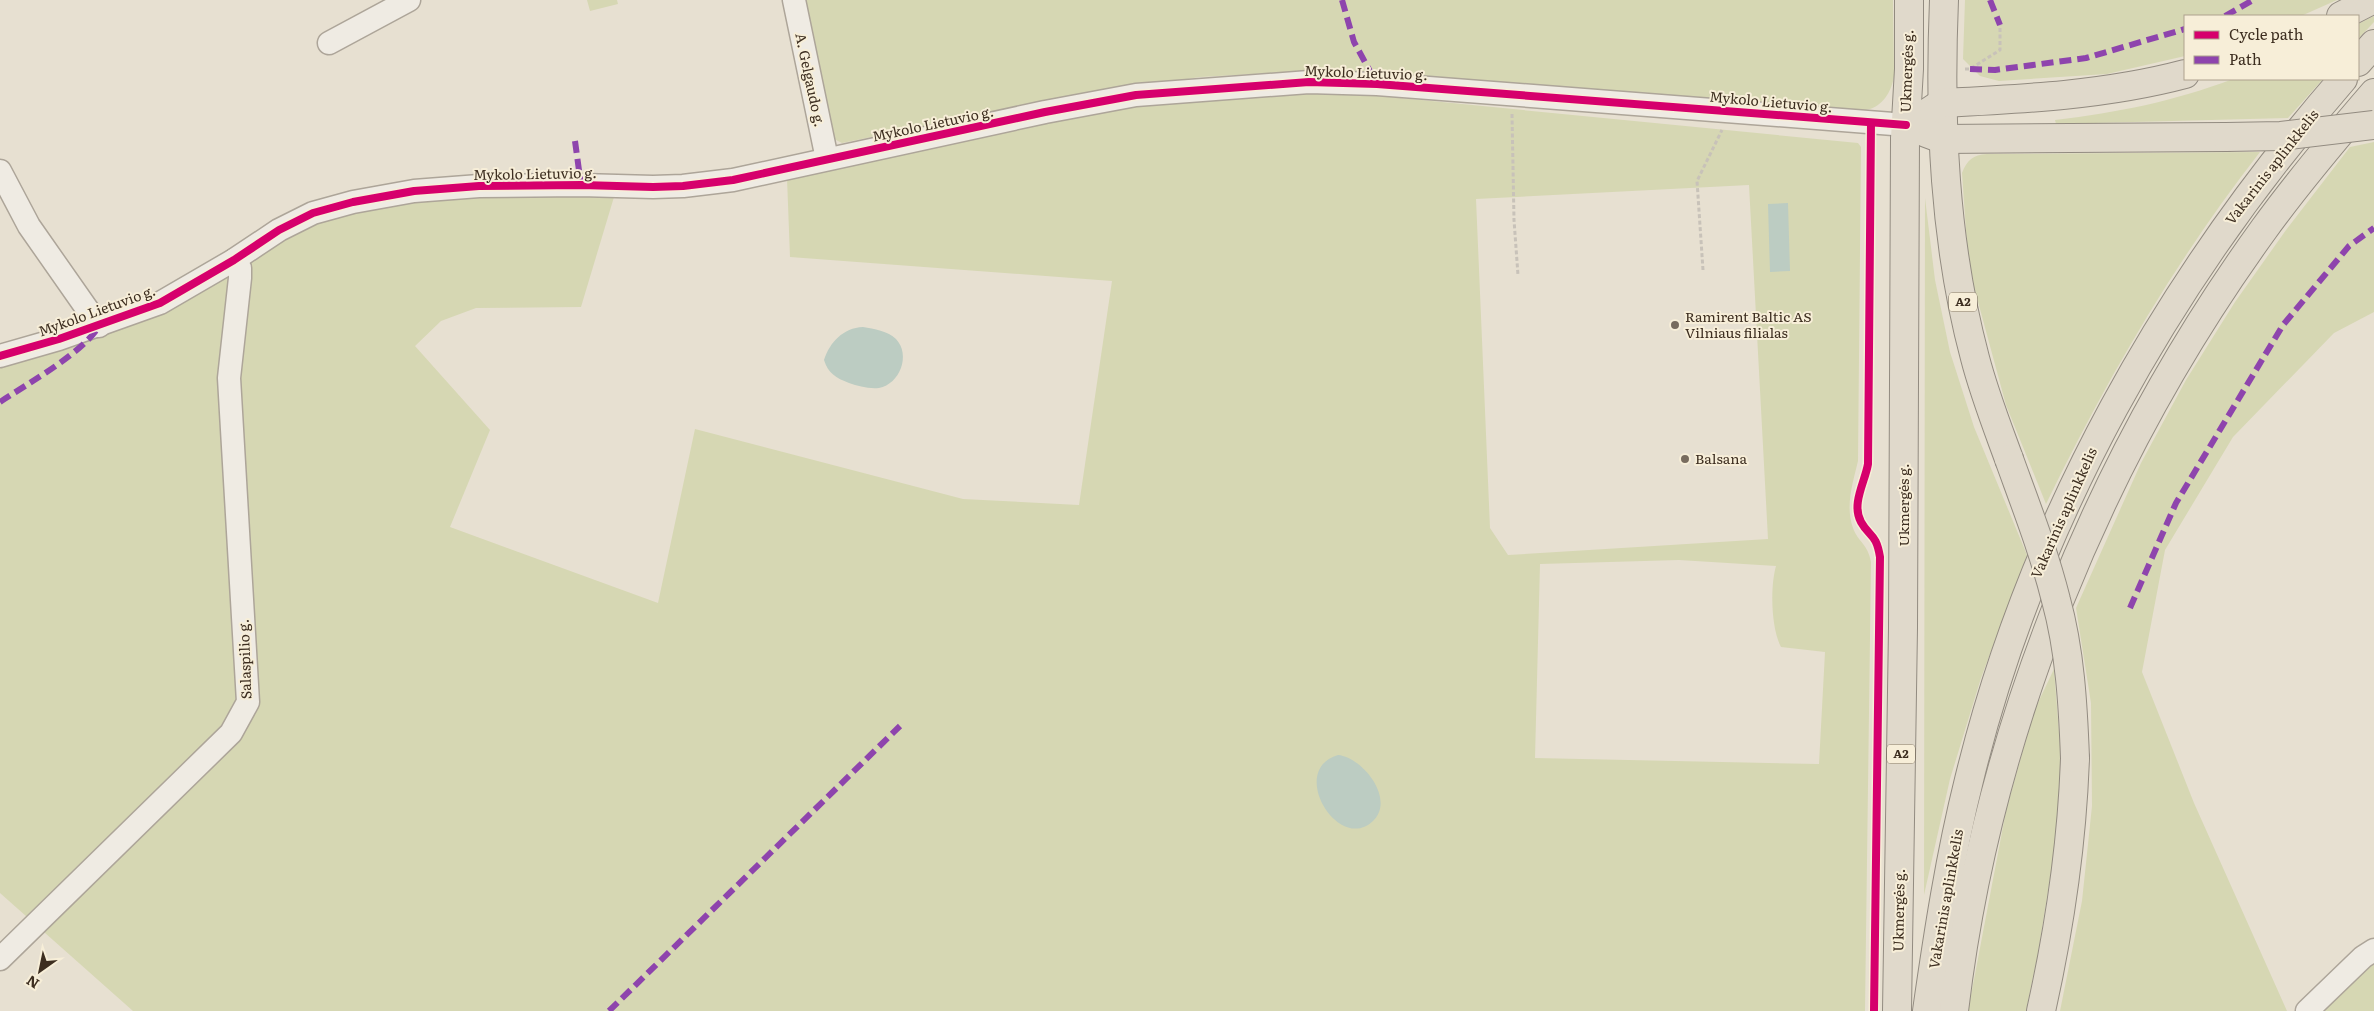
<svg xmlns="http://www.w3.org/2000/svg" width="2374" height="1011" font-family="Literata,serif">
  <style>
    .green { fill: #d6d7b3; fill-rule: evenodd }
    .water { fill: #bcccc2 }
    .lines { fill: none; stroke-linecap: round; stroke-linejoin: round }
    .minor-casing { stroke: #ada599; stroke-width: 25 }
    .trunk-casing { stroke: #928b80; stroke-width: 30 }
    .path { stroke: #c8c2b9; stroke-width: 3; stroke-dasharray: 4 2.5; stroke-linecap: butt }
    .minor { stroke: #efebe3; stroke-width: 22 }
    .trunk { stroke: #e0d9cb; stroke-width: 28 }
    .trunk-bridge-casing { stroke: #928b80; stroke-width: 30; stroke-linecap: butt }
    .trunk-bridge { stroke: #e0d9cb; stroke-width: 28 }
    .quiet { stroke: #8e44ad; stroke-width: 6; stroke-dasharray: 12 6; stroke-linecap: butt }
    .cycleway-casing { stroke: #f7eed8; stroke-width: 11 }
    .cycleway { stroke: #d6006c; stroke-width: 8 }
    .poi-dot { fill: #786c5e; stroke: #f7eed8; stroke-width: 2 }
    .labels { text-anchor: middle; stroke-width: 4; stroke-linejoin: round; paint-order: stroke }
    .shield { fill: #f7eed8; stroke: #756857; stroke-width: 1 }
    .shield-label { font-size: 12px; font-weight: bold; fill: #3d2e20 }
    .street-label { font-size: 14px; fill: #3d2e20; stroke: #f7eed8 }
    .poi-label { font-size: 14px; fill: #3d2e20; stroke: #f7eed8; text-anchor: start }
  </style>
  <rect width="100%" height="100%" fill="#e7e0d1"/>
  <g class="green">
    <polygon points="587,0 617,0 618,4 590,11"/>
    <path d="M799 0H1893L1894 76C1892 89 1885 104 1870 109 1865 110 1863 110 1859 114L1384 73 1288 72 1200 77 1062 98 842 143 834 139 826 127Z"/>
    <polygon points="1965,0 2337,0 2301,16 2185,16 2185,56 2107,74 1999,81 1980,76 1963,59"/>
    <polygon points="2374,16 2374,22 2358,39 2358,24"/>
    <path d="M2233 79H2323L2288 118 2056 124 2055 120C2120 112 2171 102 2233 79Z"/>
    <path d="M1305 91 1370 95 1858 143 1861 147 1858 461C1853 482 1845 506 1853 528 1858 542 1868 544 1871 562L1865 1011H133L0 893V366L35 358 140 317 312 223 386 204 545 192 614 197 581 307 476 308 441 321 415 346 490 430 450 527 658 603 695 429 963 499 1079 505 1112 281 790 257 787 178 1005 130 1145 104ZM1749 185 1768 539 1508 555 1490 528 1476 199ZM1679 560 1776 566C1770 587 1771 628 1781 647L1825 652 1819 764 1535 758 1540 564Z"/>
    <polygon points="2374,142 2374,312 2334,333 2233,437 2165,550 2142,672 2194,803 2287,1011 2060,1011 2082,901 2092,806 2091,703 2076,608 2141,463 2186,380 2235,302 2286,230 2350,147"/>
    <path d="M2260 152C2175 261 2106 380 2046 504L2006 405 1974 287 1967 245 1962 173C1967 160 1973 155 1987 154Z"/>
    <polygon points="1925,198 1935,280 1950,352 1974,427 2027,555 1981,678 1950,779 1924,895"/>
    <polygon points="2054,669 2061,758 2056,841 2038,953 2026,1011 1968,1011 2006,811 2034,711"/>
    <polygon points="2374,964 2374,1011 2304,1011"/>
  </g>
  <g class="water">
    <polygon points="1788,203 1790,271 1770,272 1768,204"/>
    <path d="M863 327C874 329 888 331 896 339 911 355 900 384 879 388 868 389 858 386 849 383 836 378 828 373 824 360 830 342 843 328 863 327Z"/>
    <path d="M1338 755C1362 757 1396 799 1373 821 1339 854 1287 770 1338 755Z"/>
  </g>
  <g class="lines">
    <g class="minor-casing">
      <g id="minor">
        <polyline points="794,0 827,159"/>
        <polyline points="329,43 409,0"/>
        <polyline points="0,171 29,226 99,326"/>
        <polyline points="0,356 59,339 160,303 234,260 279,230 313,213 353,202 414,191 479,186 581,185 653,187 683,186 733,180 1045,112 1136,95 1309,82 1377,84 1906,125"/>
        <polyline points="0,959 231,733 248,702 229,378 240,278 240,268 234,260"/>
        <polyline points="2307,1011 2363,957 2374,950"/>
      </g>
    </g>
    <g class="trunk-casing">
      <g id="trunk">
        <path d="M1944 0C1939 120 1944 242 1975 358 1984 393 1997 426 2009 459"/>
        <polyline points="2341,16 2372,0"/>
        <polyline points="2358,62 2374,44"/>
        <path d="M1927 113 1942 103C2023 99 2106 95 2185 74"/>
        <polyline points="1926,133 1942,139 2226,137"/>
        <polyline points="1897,1011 1903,628 1905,138 1909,69 1909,0"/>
        <path d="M1927 1011C1938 934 1950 856 1969 780 2032 520 2168 280 2343 79"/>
        <path d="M1954 1011C1987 731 2099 457 2264 229 2298 182 2336 137 2374 93"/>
        <path d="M2041 1011C2060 926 2072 845 2075 758"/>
      </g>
    </g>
    <g class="path">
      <polyline points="1965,69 1970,69 2000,50 2000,25"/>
      <polyline points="1512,114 1514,220 1518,275"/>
      <polyline points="1703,270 1697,181 1722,130"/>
    </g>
    <use href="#minor" class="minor"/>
    <use href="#trunk" class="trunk"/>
    <g class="trunk-bridge-casing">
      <g id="trunk-bridge">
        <polyline points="2226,137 2281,136 2374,125"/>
        <path d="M2009 459C2026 506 2044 552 2056 600 2070 651 2073 705 2075 758"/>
      </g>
    </g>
    <use href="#trunk-bridge" class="trunk-bridge"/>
    <g class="quiet">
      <polyline points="1342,0 1354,42 1377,84"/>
      <polyline points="1990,0 2000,25"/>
      <polyline points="2225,16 2253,0"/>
      <polyline points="1970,69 1995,70 2086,58 2185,29"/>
      <polyline points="575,141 581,185"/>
      <path d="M0 402C27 384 83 353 99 326"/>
      <polyline points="2130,608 2176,503 2283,325 2349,246 2374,228"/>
      <polyline points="609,1011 900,726"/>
    </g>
    <g class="cycleway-casing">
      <g id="cycleway">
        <path d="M1871 123 1868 464C1865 482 1851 504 1861 522 1870 538 1876 533 1880 557L1874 1011"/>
        <polyline points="0,356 59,339 160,303 234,260 279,230 313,213 353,202 414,191 479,186 581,185 653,187 683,186 733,180 1045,112 1136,95 1309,82 1377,84 1906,125"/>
      </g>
    </g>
    <use href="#cycleway" class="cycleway"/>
  </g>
  <g class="poi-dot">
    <circle cx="1675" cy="325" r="5"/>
    <circle cx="1685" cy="459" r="5"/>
  </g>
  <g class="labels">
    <g class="shield">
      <rect x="1949" y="292.5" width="28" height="19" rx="4"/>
      <rect x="1887" y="744.5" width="28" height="19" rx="4"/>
    </g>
    <g class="shield-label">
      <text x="1963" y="306">A2</text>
      <text x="1901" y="758">A2</text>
    </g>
    <g class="street-label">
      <text transform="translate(1907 71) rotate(-88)" y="5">Ukmergės g.</text>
      <text transform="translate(1366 73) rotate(2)" y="5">Mykolo Lietuvio g.</text>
      <text transform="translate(810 80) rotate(78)" y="5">A. Gelgaudo g.</text>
      <text transform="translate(1771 102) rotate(5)" y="5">Mykolo Lietuvio g.</text>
      <text transform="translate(933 124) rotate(-12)" y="5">Mykolo Lietuvio g.</text>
      <text transform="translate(2272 167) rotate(-52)" y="5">Vakarinis aplinkkelis</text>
      <text transform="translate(535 174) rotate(-1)" y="5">Mykolo Lietuvio g.</text>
      <text transform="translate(97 311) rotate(-20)" y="5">Mykolo Lietuvio g.</text>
      <text transform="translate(1904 505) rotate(-90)" y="5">Ukmergės g.</text>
      <text transform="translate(2064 513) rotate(-66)" y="5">Vakarinis aplinkkelis</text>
      <text transform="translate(245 659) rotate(-92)" y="5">Salaspilio g.</text>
      <text transform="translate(1946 899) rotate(-80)" y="5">Vakarinis aplinkkelis</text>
      <text transform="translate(1899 910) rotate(-89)" y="5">Ukmergės g.</text>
    </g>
    <g class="poi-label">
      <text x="1685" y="322">Ramirent Baltic AS<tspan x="1685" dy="16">Vilniaus filialas</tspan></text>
      <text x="1695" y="464">Balsana</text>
    </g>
  </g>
  <rect x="2184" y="15" width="175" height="65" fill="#f7eed8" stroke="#ada18e"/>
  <rect x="2194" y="31" width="25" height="8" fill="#d6006c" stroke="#ada18e"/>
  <text x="2229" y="40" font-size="15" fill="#3d2e20">Cycle path</text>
  <rect x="2194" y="56" width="25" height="8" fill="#8e44ad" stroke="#ada18e"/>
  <text x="2229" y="65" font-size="15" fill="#3d2e20">Path</text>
  <g transform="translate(40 971) rotate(213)" stroke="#f7eed8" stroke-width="4" paint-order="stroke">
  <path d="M0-4L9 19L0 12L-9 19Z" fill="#3d2e20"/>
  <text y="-8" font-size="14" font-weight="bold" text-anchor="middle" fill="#3d2e20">N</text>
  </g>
</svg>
